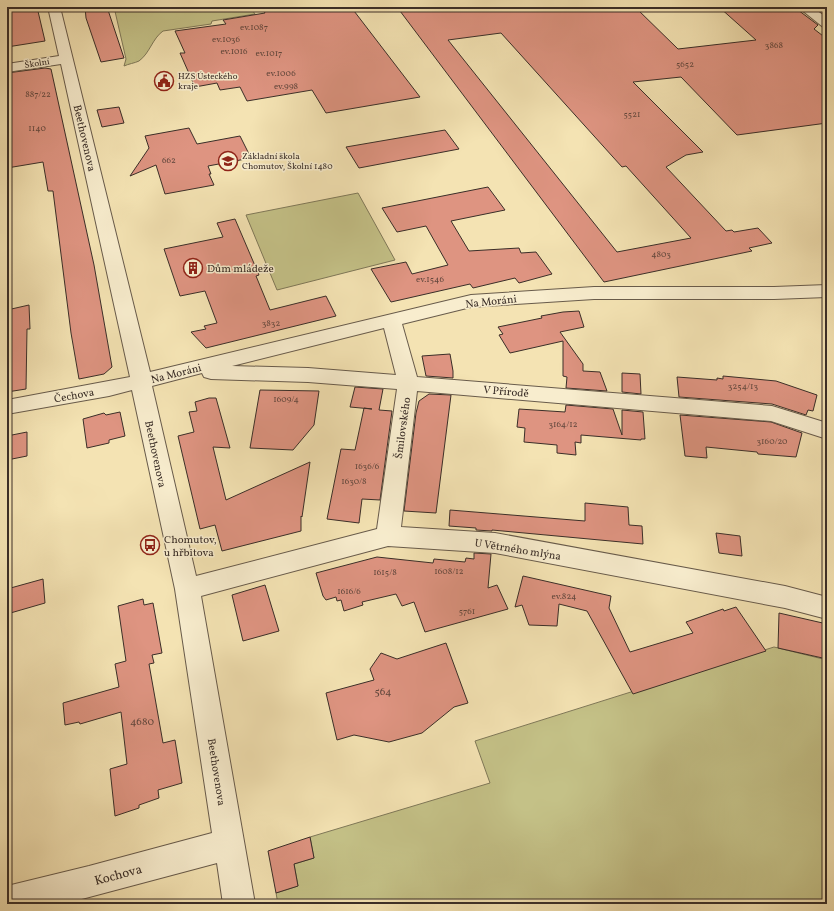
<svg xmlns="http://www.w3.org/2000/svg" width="834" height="911" font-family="Vollkorn,serif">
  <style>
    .green { fill: #c4c187; stroke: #7f7858 }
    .building { fill: #de9481; stroke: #3a2e28; fill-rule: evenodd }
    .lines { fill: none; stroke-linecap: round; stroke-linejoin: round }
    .minor-casing { stroke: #685b4b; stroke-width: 2 }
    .minor { fill: #f8edce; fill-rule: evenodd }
    .labels { text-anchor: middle; stroke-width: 3; stroke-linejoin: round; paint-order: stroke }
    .number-label { font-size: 9px; fill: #63483e }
    .far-street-label { font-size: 9px; fill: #3a2e28; stroke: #f8edce }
    .far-poi-label { font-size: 9px; fill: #3a2e28; stroke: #f8edce; text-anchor: start }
    .street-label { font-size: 11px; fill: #3a2e28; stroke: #f8edce }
    .poi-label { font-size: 11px; fill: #3a2e28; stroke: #f8edce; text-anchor: start }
    .near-number-label { font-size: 11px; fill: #63483e }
    .near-street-label { font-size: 13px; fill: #3a2e28; stroke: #f8edce }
  </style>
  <rect width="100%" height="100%" fill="#f4e3b3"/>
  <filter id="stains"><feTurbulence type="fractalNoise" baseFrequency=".005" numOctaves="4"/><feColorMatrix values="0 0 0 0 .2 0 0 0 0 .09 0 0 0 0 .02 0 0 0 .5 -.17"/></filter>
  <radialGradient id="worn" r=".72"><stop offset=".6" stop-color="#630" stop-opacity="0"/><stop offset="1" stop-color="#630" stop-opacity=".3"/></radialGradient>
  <g class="green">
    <path d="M114 7H250L255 14 212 21 211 24 163 31C152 39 150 53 139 61 135 63 128 64 124 66L126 59Z"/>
    <polygon points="358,193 395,260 277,290 246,215"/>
    <polygon points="774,647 827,660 827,904 278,904 276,893 298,886 294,864 314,858 310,837 490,783 475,741"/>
  </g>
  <g class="building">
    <polygon points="7,7 37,7 45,41 7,47"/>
    <polygon points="85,7 107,7 124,58 101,62 86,18"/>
    <polygon points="262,7 351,7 420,97 326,113 312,90 247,101 240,87 220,90 217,83 195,87 180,53 185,53 175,31 226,24 223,20 265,13"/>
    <path d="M397 7H635L678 49 756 40 719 7H794L818 25 814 29 827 39V123L737 135 681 77 633 82 703 152 686 155 666 167 726 231 732 230 734 232 758 228 772 243 749 248 752 251 604 282ZM501 33 622 167 626 166 691 238 617 252 448 40Z"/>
    <polygon points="45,68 51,69 94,265 112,367 104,374 79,379 71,333 53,191 48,191 43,162 7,168 7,73"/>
    <polygon points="119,107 124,123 102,127 97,110"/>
    <polygon points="189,128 197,144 240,136 251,158 208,166 211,174 209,174 214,185 165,194 156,165 130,176 149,148 145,136"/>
    <polygon points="445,130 459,149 359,168 346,147"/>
    <polygon points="488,187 505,210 451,221 469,251 519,248 521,253 536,252 552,274 519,283 515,278 473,288 470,284 391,302 371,269 406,262 412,274 448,265 426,226 397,232 382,208"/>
    <polygon points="235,219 259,275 256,276 270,310 326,296 336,316 206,348 191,332 206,329 204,326 217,323 205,291 180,296 164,249 223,237 217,223"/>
    <polygon points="29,305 30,329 27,329 26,389 7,392 7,310"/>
    <polygon points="579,311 584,327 560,332 583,364 583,371 600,372 607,391 566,388 567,377 563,376 563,341 510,353 499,335 503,334 498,327 542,318 541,316 563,312"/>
    <polygon points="450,354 453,371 453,378 426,376 422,356"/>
    <polygon points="622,373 640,374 641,394 622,392"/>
    <polygon points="723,376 776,381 817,395 813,411 808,410 806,415 772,404 679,397 677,377 717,380 717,378 723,379"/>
    <polygon points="355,387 383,389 379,410 392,411 380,500 362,499 359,523 327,519 341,449 355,450 364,408 372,409 350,407"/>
    <polygon points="260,390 319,391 314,425 293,450 250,448"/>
    <polygon points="429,394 451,395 436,513 404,511 416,413 419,401"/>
    <polygon points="209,398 216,398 230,448 213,447 226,500 310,462 302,517 301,516 301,531 222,551 215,525 200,529 178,436 194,432 189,412 197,411 195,402"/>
    <polygon points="566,405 613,409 622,435 622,410 643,412 645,439 641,439 641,440 581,435 581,443 575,442 576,455 557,453 557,445 524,442 525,428 517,427 519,409 565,412"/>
    <polygon points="120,412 125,436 109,440 109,443 87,448 83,419 104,413 106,415"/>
    <polygon points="680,415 771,422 802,433 796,457 758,454 757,452 706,447 707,458 685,456"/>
    <polygon points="27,432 27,456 7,460 7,436"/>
    <polygon points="585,503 628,507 629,525 642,526 643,544 492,530 492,531 476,530 476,528 449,526 450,510 585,521"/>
    <polygon points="716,533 740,536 742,556 719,553"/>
    <polygon points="474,553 491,554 488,588 497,585 508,609 425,632 414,602 402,606 396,594 362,602 363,605 344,611 341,600 337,601 336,597 326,600 323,596 316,573 377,557 433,563 434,559 465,562 466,558 474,559"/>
    <polygon points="523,576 611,596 609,608 630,652 693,633 686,622 723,609 724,611 736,607 766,651 633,694 587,611 559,604 557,626 529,625 522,605 515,607"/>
    <polygon points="43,579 45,603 7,614 7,589"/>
    <polygon points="265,585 279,631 243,641 232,595"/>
    <polygon points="143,599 144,605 153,603 162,653 152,655 154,663 149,664 163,743 175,740 182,783 158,790 159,798 139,805 139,808 115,816 110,769 127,764 121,712 80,724 79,722 65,725 63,703 119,687 115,664 126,661 118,606"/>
    <polygon points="779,613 827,624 827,659 778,648"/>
    <polygon points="446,643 468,703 454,707 422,733 389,742 354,735 337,740 326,693 374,680 370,669 381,653 397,659"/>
    <polygon points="310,837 314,858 294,864 298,886 276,893 268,851"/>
  </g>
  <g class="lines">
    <g class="minor-casing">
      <g id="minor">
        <path d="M48 7H60L150 372 471 295 594 287H774L827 285V297L774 299H594L471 307 402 324 417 377 772 406 827 423V439L771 421 417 391 401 527 495 533 785 586 827 597V619L785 608 495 553 388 546 201 596 255 904H223L217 863 63 904H7V886L89 866 212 833 175 589 132 390 109 396 7 414V400L130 377 61 64 7 72V64L59 56ZM384 328 396 375 308 368 232 366ZM202 373 204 377 211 379 308 382 397 389 377 529 196 576 152 386Z"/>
        <polygon points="798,7 812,7 827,18 827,28 823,27"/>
      </g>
    </g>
    <use href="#minor" class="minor"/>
  </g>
  <defs>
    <g id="civic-ring" transform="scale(1)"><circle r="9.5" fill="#f8edce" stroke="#8f2418" stroke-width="1.5"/><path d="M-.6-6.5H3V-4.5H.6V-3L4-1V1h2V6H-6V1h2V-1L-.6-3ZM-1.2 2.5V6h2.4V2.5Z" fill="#8f2418"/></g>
    <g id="school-ring" transform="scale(1)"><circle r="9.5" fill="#f8edce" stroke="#8f2418" stroke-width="1.5"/><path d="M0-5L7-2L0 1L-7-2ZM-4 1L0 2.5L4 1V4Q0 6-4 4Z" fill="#8f2418"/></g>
    <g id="building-ring" transform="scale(1)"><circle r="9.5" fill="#f8edce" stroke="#8f2418" stroke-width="1.5"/><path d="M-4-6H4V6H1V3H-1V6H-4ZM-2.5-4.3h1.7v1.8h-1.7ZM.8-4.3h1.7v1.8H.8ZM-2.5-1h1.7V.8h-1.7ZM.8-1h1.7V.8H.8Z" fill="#8f2418"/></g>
    <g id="bus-ring" transform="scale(1)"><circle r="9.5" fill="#f8edce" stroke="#8f2418" stroke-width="1.5"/><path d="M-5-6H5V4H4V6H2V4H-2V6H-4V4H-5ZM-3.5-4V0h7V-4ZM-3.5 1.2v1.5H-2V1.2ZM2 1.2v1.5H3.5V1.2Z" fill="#8f2418"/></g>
  </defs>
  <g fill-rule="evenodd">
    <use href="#civic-ring" x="164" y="81"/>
    <use href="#school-ring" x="228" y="161"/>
    <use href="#building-ring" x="193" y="268"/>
    <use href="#bus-ring" x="150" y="545"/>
  </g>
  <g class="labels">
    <g class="number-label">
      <text x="254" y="30">ev.1087</text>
      <text x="226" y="42">ev.1036</text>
      <text x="774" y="48">3868</text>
      <text x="234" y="54">ev.1016</text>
      <text x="269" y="56">ev.1017</text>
      <text x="685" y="67">5652</text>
      <text x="281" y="76">ev.1006</text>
      <text x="286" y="89">ev.998</text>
      <text x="38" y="97">887/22</text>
      <text x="632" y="117">5521</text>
      <text x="37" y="131">1140</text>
      <text x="169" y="163">662</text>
      <text x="661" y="257">4803</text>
      <text x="430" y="282">ev.1546</text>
      <text x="271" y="326">3832</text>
      <text x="743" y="389">3254/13</text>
      <text x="286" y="402">1609/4</text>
      <text x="563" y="427">3164/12</text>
      <text x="772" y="444">3160/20</text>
      <text x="367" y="469">1636/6</text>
      <text x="354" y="484">1630/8</text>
      <text x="449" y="574">1608/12</text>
      <text x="385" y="575">1615/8</text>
      <text x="349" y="594">1616/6</text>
      <text x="564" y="599">ev.824</text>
      <text x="467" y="614">5761</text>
    </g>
    <g class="far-street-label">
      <text transform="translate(37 63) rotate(-9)" y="3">Školní</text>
    </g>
    <g class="far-poi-label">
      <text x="178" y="79">HZS Ústeckého<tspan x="178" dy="10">kraje</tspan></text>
      <text x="242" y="159">Základní škola<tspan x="242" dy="10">Chomutov, Školní 1480</tspan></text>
    </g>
    <g class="street-label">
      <text transform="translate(85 138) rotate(77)" y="4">Beethovenova</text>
      <text transform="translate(491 301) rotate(-6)" y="4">Na Moráni</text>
      <text transform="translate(176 373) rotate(-14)" y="4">Na Moráni</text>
      <text transform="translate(506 391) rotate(5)" y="4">V Přírodě</text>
      <text transform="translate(74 395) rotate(-10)" y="4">Čechova</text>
      <text transform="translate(402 428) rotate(-82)" y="4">Šmilovského</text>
      <text transform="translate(156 454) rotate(78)" y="4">Beethovenova</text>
      <text transform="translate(518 549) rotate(9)" y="4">U Větrného mlýna</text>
      <text transform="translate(217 772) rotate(81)" y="4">Beethovenova</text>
    </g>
    <g class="poi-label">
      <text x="207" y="272">Dům mládeže</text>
      <text x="164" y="543">Chomutov,<tspan x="164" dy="13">u hřbitova</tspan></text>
    </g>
    <g class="near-number-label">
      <text x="383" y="695">564</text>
      <text x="142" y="725">4680</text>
    </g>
    <g class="near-street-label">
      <text transform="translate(118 874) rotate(-15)" y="5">Kochova</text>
    </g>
  </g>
  <rect width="834" height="911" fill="none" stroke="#f4e3b3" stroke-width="24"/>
  <rect x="8" y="8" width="818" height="895" fill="none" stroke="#3a2e28" stroke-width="2"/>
  <rect x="12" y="12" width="810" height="887" fill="none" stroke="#3a2e28"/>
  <rect width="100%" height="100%" filter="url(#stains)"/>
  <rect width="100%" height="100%" fill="url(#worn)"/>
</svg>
